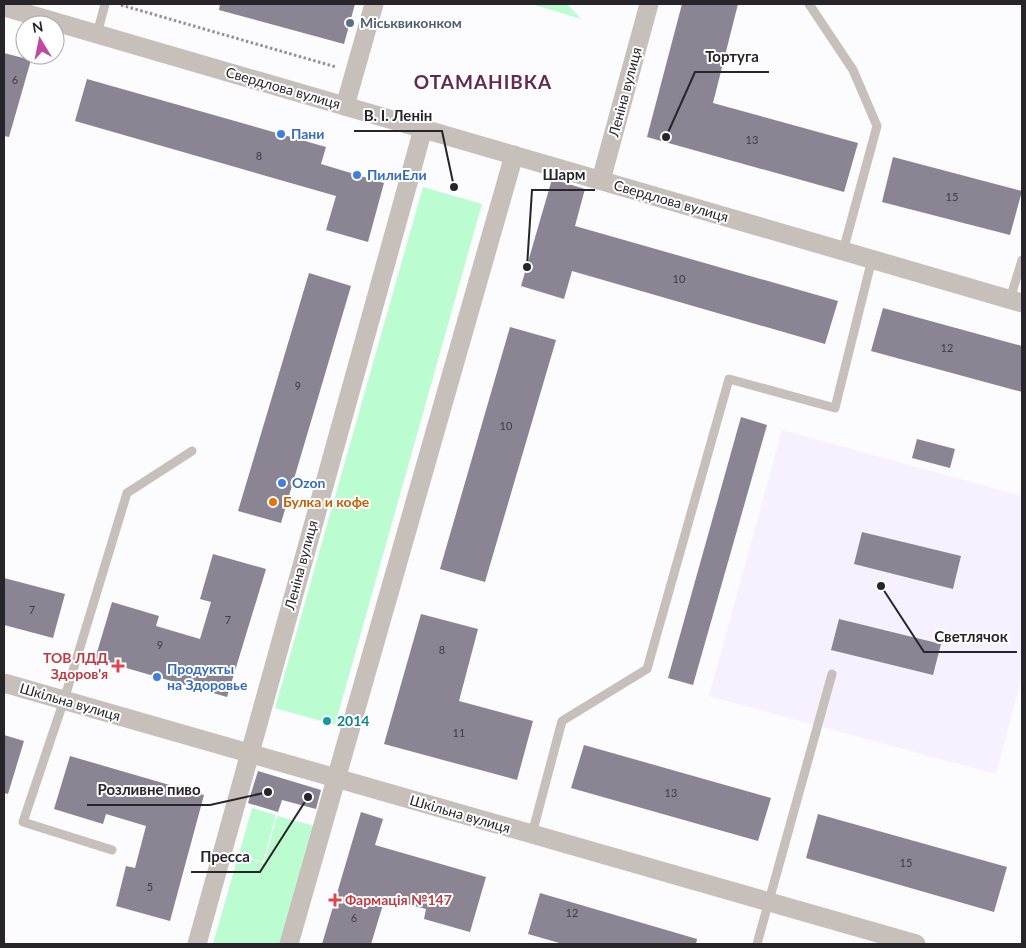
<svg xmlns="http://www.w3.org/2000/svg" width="1026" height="948" font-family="Lato,sans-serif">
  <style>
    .built { fill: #f7f0ff }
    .green { fill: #bbfdd0 }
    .building { fill: #8a8493 }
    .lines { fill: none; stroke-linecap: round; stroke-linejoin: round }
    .path { stroke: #939195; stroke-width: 3; stroke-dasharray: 2.5 2.5; stroke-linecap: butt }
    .lane { stroke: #c6bfba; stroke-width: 9 }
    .street { stroke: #c6bfba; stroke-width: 19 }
    .service-dot { fill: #5c6f8a; stroke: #fff; stroke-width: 2 }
    .shop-dot { fill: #3f7fe0; stroke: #fff; stroke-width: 2 }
    .food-dot { fill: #e8710a; stroke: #fff; stroke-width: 2 }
    .health-dot { fill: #e0444e; stroke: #fff; stroke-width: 2 }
    .culture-dot { fill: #0f9aa8; stroke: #fff; stroke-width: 2 }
    .labels { text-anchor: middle; stroke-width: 4; stroke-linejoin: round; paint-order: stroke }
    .number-label { font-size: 11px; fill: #403c44 }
    .service-label { font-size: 14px; font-weight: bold; fill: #4e5e75; stroke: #fff; text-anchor: start }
    .street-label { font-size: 14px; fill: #27242a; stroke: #fff }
    .shop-label { font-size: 14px; font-weight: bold; fill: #366cbe; stroke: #fff; text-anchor: start }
    .food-label { font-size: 14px; font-weight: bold; fill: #c56008; stroke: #fff; text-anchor: start }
    .health-label { font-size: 14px; font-weight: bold; fill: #be3a42; stroke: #fff; text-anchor: end }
    .culture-label { font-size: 14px; font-weight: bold; fill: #0d838f; stroke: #fff; text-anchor: start }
    .district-label { font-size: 19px; font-weight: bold; letter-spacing: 1px; fill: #632952; stroke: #fff }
    .leader { fill: none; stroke: #27242a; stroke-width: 2 }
    .callout-dot { fill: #27242a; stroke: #fff; stroke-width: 2 }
    .callout-label { font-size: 15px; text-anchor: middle; font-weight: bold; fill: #27242a; stroke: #fff; stroke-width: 4; stroke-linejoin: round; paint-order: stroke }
  </style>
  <rect width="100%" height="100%" fill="#fcfbfe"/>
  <polygon class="built" points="782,430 1022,496 1022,676 996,774 709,696"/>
  <g class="green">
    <polygon points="532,4 567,4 581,19"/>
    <polygon points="423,187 482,204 335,725 275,708"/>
    <polygon points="252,808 276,815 263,862 239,854"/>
    <polygon points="277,816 315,826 281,944 213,944 238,856 264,863"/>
  </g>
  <g class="building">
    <polygon points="220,4 355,4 344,44 219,10"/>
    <polygon points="682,4 738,4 713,103 858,143 844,192 647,137"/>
    <polygon points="4,53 31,60 9,137 4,136"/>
    <polygon points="87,79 326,147 321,164 384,183 368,242 326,230 336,196 75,121"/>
    <polygon points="893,157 1022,191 1010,235 882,202"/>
    <polygon points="552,179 585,189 575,226 838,301 825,344 572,271 564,299 521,286"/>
    <polygon points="309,273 351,286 281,523 238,511"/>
    <polygon points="883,308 1022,346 1022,392 871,351"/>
    <polygon points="510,327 556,340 485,582 440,569"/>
    <polygon points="741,417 767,425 693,685 668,678"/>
    <polygon points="917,439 955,449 950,468 912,458"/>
    <polygon points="862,532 961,556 953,589 854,564"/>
    <polygon points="213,554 266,569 227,697 95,659 112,602 159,616 156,626 200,639 211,602 200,599"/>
    <polygon points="4,578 65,594 53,638 4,625"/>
    <polygon points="421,614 478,629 459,701 533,721 517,780 384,744"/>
    <polygon points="839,619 941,644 933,675 831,650"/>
    <polygon points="4,735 24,741 8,794 4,793"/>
    <polygon points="584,745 771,798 758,841 571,788"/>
    <polygon points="70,756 204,795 170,921 116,906 126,866 135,868 146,826 106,814 103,824 54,809"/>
    <polygon points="258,771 321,790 316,809 282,800 278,812 248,803"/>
    <polygon points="361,812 383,819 375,845 486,877 470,932 424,919 426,909 385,898 371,944 322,944"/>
    <polygon points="818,814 1007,867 994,912 806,858"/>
    <polygon points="540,893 697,939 696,944 563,944 528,934"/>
  </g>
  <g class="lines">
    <polyline class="path" points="121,5 336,67"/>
    <g class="lane">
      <polyline points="809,4 853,70 877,126 843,251"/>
      <polyline points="97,34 105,4"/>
      <polyline points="1010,299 1022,260"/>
      <polyline points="532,834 562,721 647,669 729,379 835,408 872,259"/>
      <polyline points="112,850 23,822 64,700 127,493 192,451"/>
      <polyline points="757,944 832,674"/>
    </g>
    <g class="street">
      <polyline points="4,7 1022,303"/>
      <polyline points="345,106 374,4"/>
      <polyline points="601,180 649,4"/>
      <polyline points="4,683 916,944"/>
      <polyline points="197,944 423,129"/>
      <polyline points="289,944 514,155"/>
    </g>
  </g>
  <circle class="service-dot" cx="350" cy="23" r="5"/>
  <g class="shop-dot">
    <circle cx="281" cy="134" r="5"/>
    <circle cx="357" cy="175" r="5"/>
    <circle cx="282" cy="483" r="5"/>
    <circle cx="157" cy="677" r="5"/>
  </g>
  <circle class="food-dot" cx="273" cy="502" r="5"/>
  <g class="health-dot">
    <path d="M115.5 658.5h5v5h5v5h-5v5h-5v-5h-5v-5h5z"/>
    <path d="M332.5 892.5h5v5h5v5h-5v5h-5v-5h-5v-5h5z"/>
  </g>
  <circle class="culture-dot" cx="327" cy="721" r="5"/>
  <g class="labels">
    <g class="number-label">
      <text x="15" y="84">6</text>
      <text x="752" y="144">13</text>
      <text x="259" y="160">8</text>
      <text x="952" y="201">15</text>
      <text x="679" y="283">10</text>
      <text x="947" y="352">12</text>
      <text x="298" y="390">9</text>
      <text x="506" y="430">10</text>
      <text x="32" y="614">7</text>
      <text x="228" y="624">7</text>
      <text x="160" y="649">9</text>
      <text x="442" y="654">8</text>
      <text x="459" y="737">11</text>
      <text x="671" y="797">13</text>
      <text x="906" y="867">15</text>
      <text x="150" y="891">5</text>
      <text x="572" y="917">12</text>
      <text x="354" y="922">6</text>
    </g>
    <g class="service-label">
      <text x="360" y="28">Міськвиконком</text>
    </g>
    <g class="street-label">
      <text transform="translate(283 88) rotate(16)" y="5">Свердлова вулиця</text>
      <text transform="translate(625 92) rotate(-75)" y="5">Леніна вулиця</text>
      <text transform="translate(671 201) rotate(16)" y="5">Свердлова вулиця</text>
      <text transform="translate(301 565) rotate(-75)" y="5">Леніна вулиця</text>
      <text transform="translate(70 702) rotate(16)" y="5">Шкільна вулиця</text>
      <text transform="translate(460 814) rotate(16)" y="5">Шкільна вулиця</text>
    </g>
    <g class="shop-label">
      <text x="291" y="139">Пани</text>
      <text x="367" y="180">ПилиЕли</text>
      <text x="292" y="488">Ozon</text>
      <text x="167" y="674">Продукты<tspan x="167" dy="16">на Здоровье</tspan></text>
    </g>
    <g class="food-label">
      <text x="283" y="507">Булка и кофе</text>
    </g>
    <g class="health-label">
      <text x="108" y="663">ТОВ ЛДД<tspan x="108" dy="16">Здоров'я</tspan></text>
      <text x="345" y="905" text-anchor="start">Фармація №147</text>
    </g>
    <g class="culture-label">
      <text x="337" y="726">2014</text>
    </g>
    <g class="district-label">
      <text x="483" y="89">ОТАМАНІВКА</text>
    </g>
  </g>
  <path class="leader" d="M666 137L695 72H769M454 187L442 131H354M527 267L532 190H595M881 586L924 652H1017M268 792L210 805H87M308 797L260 872H191"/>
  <g class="callout-dot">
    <circle cx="666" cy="137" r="5"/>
    <circle cx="454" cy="187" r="5"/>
    <circle cx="527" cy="267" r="5"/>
    <circle cx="881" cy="586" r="5"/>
    <circle cx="268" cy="792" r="5"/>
    <circle cx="308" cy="797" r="5"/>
  </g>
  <g class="callout-label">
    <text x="732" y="62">Тортуга</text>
    <text x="398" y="121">В. І. Ленін</text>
    <text x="564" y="180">Шарм</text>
    <text x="971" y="642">Светлячок</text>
    <text x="149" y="795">Розливне пиво</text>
    <text x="225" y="862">Пресса</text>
  </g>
  <rect width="1026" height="948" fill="none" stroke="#27242a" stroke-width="10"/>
  <g transform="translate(40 40) rotate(350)"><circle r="24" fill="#ffffff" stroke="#a9a7aa"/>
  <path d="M0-4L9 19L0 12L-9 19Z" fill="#c14aa0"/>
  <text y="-8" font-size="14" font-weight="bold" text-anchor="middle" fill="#27242a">N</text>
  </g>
</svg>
